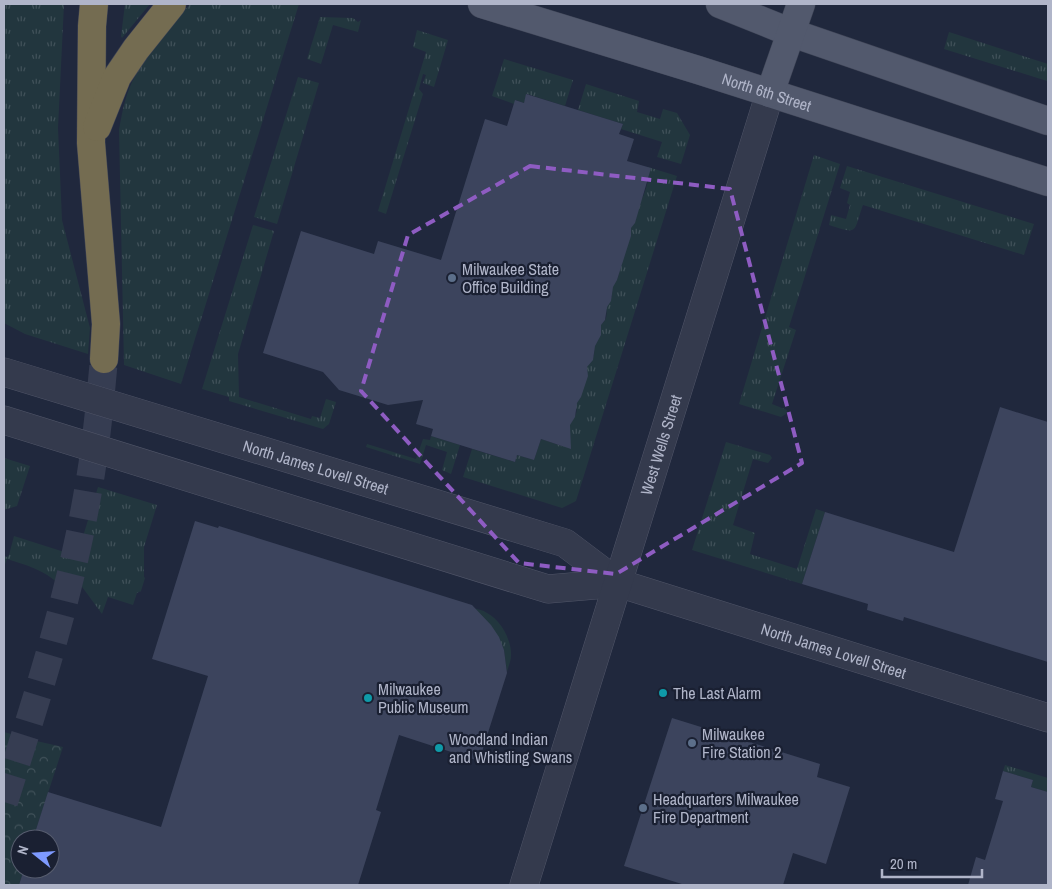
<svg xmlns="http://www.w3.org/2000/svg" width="1052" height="889" font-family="'Archivo Narrow',sans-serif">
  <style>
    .grass { fill: url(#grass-tufts) }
    .park { fill: url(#park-crowns) }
    .building { fill: #3c445d }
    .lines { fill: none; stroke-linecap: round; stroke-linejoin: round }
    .motorway-tunnel { stroke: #363d52; stroke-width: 28; stroke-dasharray: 28 14; stroke-linecap: butt }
    .tertiary-casing { stroke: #505568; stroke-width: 29 }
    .primary-casing { stroke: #3e4456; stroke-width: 29 }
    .motorway-casing { stroke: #3d4255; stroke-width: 29 }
    .tertiary { stroke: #343a4d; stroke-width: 28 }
    .primary { stroke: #52596d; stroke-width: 28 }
    .motorway { stroke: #746c51; stroke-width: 28 }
    .marked { fill: none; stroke: #8e5cc2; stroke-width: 4; stroke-dasharray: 10 6; stroke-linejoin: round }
    .service-dot { fill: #5c6f8a; stroke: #1a2032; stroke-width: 2 }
    .culture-dot { fill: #0f9aa8; stroke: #1a2032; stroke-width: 2 }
    .labels { text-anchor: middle; stroke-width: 4.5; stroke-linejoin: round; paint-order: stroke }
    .street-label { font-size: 16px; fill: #b0b5c9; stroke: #1a2032 }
    .poi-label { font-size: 16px; fill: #b0b5c9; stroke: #1a2032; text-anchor: start }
  </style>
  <defs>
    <pattern id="grass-tufts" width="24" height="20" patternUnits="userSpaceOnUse" patternTransform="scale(1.25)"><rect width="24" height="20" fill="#22363e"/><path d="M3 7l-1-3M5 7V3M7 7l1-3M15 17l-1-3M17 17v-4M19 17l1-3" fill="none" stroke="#405159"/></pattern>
    <pattern id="park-crowns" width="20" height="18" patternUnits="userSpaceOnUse" patternTransform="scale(1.25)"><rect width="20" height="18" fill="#22363e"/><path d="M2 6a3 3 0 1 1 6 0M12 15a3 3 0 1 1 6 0" fill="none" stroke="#405159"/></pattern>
  </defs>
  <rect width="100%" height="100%" fill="#20283d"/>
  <g class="grass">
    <polygon points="4,4 64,4 58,128 62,220 90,328 88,354 25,334 4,323"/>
    <polygon points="125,4 150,4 122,38 121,36"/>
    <path d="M190 4H299L181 384 124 365 119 130C122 113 125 97 132 82 147 53 170 28 190 4Z"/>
    <polygon points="320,17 353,18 358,22 361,20 358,32 333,25 321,64 307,59"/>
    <polygon points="417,30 448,40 434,87 423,83 426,75 423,74 419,89 423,94 386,214 378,211 426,52 413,47"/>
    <polygon points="949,32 1048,64 1047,81 944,49"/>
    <polygon points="504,59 573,80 565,106 527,94 524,103 516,100 514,104 492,96"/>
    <polygon points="298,77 319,83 277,224 254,217"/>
    <polygon points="586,84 639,101 637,112 660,119 663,109 677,113 690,135 681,164 657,157 662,142 621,129 623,124 578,110"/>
    <polygon points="814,155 840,164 789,327 796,330 772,404 787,410 786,414 781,417 739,404"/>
    <path d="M847 166 1034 224 1024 255 863 205C853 232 860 235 829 225L831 215 846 219 850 205 847 203 850 192 840 188Z"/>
    <path d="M648 167 677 176 576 501 562 508 463 477 472 449 515 462 517 455 534 460 541 439 562 446C564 440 566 432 568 426 572 418 580 414 575 405 582 398 581 394 581 385 582 378 587 372 587 365 594 359 596 353 593 345 601 340 600 334 600 325 607 321 608 313 605 306 611 300 614 295 611 286 620 281 619 269 622 259 624 249 626 238 629 229 635 210 652 187 648 167Z"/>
    <polygon points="253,225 274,231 238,354 239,397 311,419 312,416 320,418 326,399 336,402 329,424 323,429 229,401 229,397 202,389"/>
    <polygon points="431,436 460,445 451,474 442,470 447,452 426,445 420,464 366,447 367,444 416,459 423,439 430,440"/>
    <polygon points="726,442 770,455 772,458 768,463 753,459 733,525 755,533 750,554 797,569 816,509 825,512 802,584 692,550"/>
    <polygon points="4,458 30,466 17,506 4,510"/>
    <path d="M98 487 157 505 144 547V577L145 578 141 591 137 593 133 605 108 597 102 614 77 580 59 584C44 570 26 565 7 559L4 567V556L7 557 9 555 14 536 80 557 78 553Z"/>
    <path d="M472 608C477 609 483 610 487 613 501 620 512 641 511 656 511 661 508 667 507 672L504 650Z"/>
    <polygon points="1005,765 1048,778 1048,792 1031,787 1033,780 1003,771"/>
  </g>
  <polygon class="park" points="4,732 32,740 63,747 33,839 20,839 20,869 24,869 19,885 4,885"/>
  <g class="building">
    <polygon points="526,94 623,124 619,134 634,139 627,161 651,168 635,223 631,228 631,236 617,280 613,287 611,301 607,307 605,320 601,325 601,335 595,346 593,360 587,367 588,376 581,397 577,403 575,417 570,425 571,449 541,439 534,460 517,455 515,462 431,436 433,429 416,424 423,400 388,405 339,390 323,372 263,353 301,231 374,254 378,241 441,260 485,119 507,126 515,100 524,103"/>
    <polygon points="1000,407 1048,422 1048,662 904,617 903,621 867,610 868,604 802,584 825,512 954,552"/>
    <polygon points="195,521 218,528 219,526 472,605 491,625 499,637 504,650 507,673 479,761 399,735 376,810 381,812 358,885 19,885 24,869 50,869 50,839 33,839 48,792 161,827 208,676 152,659"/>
    <polygon points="672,718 820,764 817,777 850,787 826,864 793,853 783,885 685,885 624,866"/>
    <polygon points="1003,771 1033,780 1031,787 1048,792 1048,885 968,885 976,857 985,860 1003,801 995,799"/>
  </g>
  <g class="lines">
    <path class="motorway-tunnel" d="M4 802C36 700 70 597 88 491 96 447 100 403 104 359"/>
    <g class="tertiary-casing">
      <g id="tertiary">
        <path id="s1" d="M4 372 565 543 618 583 1048 718"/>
        <polyline points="4,420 548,589 618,583"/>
        <path id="s2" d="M524 885 770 93"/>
      </g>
    </g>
    <g class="primary-casing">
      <g id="primary">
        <path id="s3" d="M482 4 698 70 1048 182"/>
        <polyline points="720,4 792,33 1048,121"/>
        <polyline points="770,93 801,4"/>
      </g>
    </g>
    <g class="motorway-casing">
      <g id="motorway">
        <polyline points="94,4 92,26 91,143 106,324 104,359"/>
        <polyline points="97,127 117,77 136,49 172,4"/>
      </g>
    </g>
    <use href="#tertiary" class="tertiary"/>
    <use href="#primary" class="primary"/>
    <use href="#motorway" class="motorway"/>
  </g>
  <path class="marked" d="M530 166 730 189 802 463 616 574 519 563 361 391 408 235Z"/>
  <g class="service-dot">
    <circle cx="452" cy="278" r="5"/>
    <circle cx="692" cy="743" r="5"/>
    <circle cx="643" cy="808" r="5"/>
  </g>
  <g class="culture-dot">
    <circle cx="663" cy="693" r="5"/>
    <circle cx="368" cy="698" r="5"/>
    <circle cx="439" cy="748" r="5"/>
  </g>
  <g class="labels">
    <g class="street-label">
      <text dy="6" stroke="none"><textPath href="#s3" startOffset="298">North 6th Street</textPath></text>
      <text dy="6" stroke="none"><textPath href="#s2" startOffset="461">West Wells Street</textPath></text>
      <text dy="6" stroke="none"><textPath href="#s1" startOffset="326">North James Lovell Street</textPath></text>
      <text dy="6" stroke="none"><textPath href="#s1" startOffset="879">North James Lovell Street</textPath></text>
    </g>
    <g class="poi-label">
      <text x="462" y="275">Milwaukee State<tspan x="462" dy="18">Office Building</tspan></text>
      <text x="378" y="695">Milwaukee<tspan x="378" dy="18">Public Museum</tspan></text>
      <text x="673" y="699">The Last Alarm</text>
      <text x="702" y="740">Milwaukee<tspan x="702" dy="18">Fire Station 2</tspan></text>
      <text x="449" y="745">Woodland Indian<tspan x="449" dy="18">and Whistling Swans</tspan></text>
      <text x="653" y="805">Headquarters Milwaukee<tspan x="653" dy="18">Fire Department</tspan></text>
    </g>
  </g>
  <rect width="1052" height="889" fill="none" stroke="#b0b5c9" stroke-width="10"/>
  <g transform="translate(35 854) rotate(287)"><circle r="24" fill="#1a2032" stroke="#565c6e"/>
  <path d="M0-4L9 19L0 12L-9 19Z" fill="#7e9aff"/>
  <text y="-8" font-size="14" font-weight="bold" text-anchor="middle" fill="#b0b5c9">N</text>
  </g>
  <path d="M882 869v8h100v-8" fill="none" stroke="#b0b5c9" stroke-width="2.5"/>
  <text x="890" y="869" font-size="15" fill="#b0b5c9" stroke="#1a2032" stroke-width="4" paint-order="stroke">20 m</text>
</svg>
